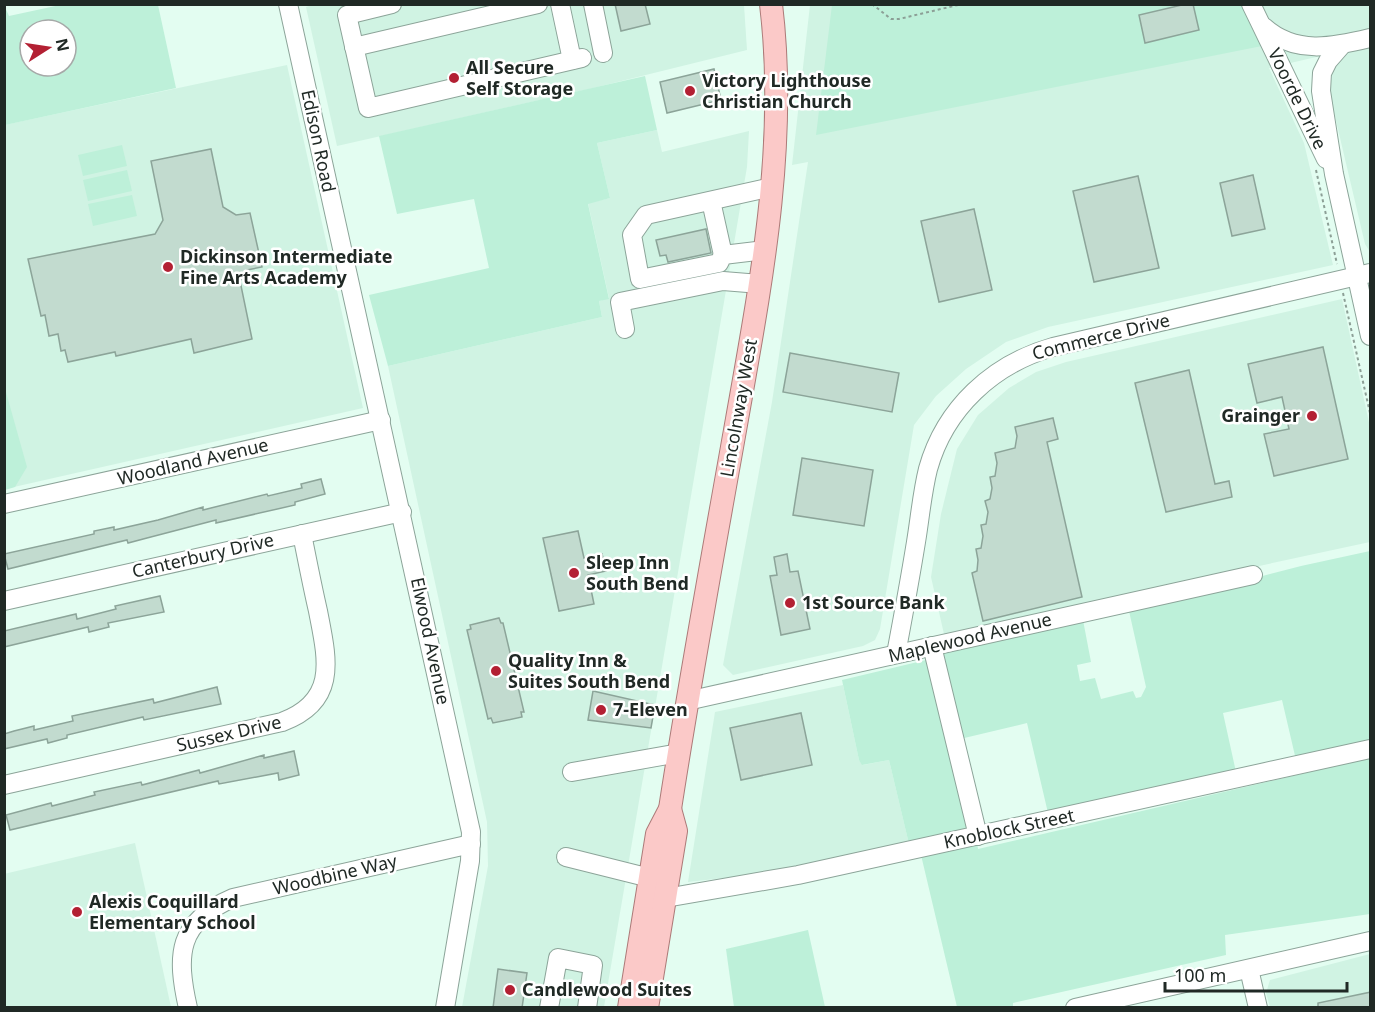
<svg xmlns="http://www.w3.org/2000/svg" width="1375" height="1012" font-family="'Noto Sans',sans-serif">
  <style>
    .built { fill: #d0f3e3 }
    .green { fill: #bdf0d9; fill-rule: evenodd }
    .building { fill: #c2dbcf; stroke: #8ca499; stroke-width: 1.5 }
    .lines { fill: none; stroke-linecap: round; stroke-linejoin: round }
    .minor-casing { stroke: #8ca499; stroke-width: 20 }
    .major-casing { stroke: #ac7a78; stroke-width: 24 }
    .path { stroke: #8c9f96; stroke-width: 2; stroke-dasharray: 3 3; stroke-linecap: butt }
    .minor { stroke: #fff; stroke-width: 18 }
    .major { stroke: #fbc9c8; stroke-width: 22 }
    .poi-dot { fill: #b32033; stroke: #fff; stroke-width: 2 }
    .labels { text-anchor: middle; stroke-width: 5; stroke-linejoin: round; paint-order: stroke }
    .poi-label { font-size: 18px; font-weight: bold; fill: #202925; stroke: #fff; text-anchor: start }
    .street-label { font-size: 18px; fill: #202925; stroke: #fff }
  </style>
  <rect width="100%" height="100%" fill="#e3fdf1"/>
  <g class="built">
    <polygon points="315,4 744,5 747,50 589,89 337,146 306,7"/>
    <polygon points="810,5 1370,5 1370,252 1365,244 1329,91 1333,71 1341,58 1355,48 1269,68 1304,143 1333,265 1048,327 1006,342 966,369 936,396 914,425 880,629 875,640 863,646 733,675 723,665 772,402 808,162 792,165"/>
    <polygon points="287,65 363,408 5,489 4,125"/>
    <polygon points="657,130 662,152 749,131 747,167 604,1007 462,1007 488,866 487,822 388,366 602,317 599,301 609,298 588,203 610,198 597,143"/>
    <polygon points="1342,299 1370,427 1370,542 944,634 931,577 941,514 957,449 978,415 1009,388 1036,372 1066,362"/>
    <polygon points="843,685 859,760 863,765 889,760 909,844 786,871 688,882 715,712"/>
    <polygon points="135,843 171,1007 5,1007 4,874"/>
    <polygon points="1370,954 1370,1007 1270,1007 1266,993 1270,980"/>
  </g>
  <g class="green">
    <path d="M4 5 9 16 60 5H158L176 88 5 125ZM30 30H66V66H30Z"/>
    <polygon points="832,5 1253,5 1262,46 816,135"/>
    <polygon points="645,76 657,130 597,143 610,198 588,204 609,299 599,301 602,317 388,366 369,295 489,268 474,199 397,214 379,136"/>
    <polygon points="122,145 127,166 83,176 78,155"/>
    <polygon points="127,170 132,191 88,201 83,180"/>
    <polygon points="132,195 137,216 93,226 88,204"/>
    <polygon points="4,385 27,467 15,487 5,490"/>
    <polygon points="1370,551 1370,743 1296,760 1282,700 1223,713 1236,772 1048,813 1027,723 960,739 942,653 1083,620 1091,662 1077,665 1080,681 1095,678 1101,699 1133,691 1136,698 1141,697 1146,687 1129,611 1301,566"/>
    <polygon points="926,660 931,662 968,829 909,844 889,760 862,765 859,760 842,680"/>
    <polygon points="1370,758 1370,914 1225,935 1226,955 1013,1003 1013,1007 957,1007 921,855 977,843 978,849"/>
    <polygon points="808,930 825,1007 734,1007 726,949"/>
  </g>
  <g class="building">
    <polygon points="615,4 645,4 650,24 621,31"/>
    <polygon points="1186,4 1193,4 1199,30 1145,43 1139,15"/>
    <polygon points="714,69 721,100 667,113 660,82"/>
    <polygon points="211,149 223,207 236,215 250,213 262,267 247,270 240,281 252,339 194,353 191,339 116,356 115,352 68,362 65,350 61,351 58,334 49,336 45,315 41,316 28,259 155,234 163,220 151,161"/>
    <polygon points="1253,175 1265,229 1232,236 1220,183"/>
    <polygon points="1138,176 1159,268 1094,282 1073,191"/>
    <polygon points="974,209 992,290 939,302 921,221"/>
    <polygon points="706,229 711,253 668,262 666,255 660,256 656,240"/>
    <polygon points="1323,347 1348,459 1274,476 1264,434 1289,429 1282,397 1257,403 1248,364"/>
    <polygon points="790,353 899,373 892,412 783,392"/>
    <polygon points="1189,370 1215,484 1229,481 1232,497 1166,512 1135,383"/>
    <polygon points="1053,418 1058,439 1047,442 1082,597 983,621 972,573 977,571 978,560 976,549 981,548 983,536 981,525 986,524 988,512 985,501 990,499 992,488 990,477 995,476 997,463 995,453 1015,448 1017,436 1015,427"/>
    <polygon points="802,458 873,470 864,526 793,515"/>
    <polygon points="321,479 325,494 295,502 295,505 216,523 216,520 147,538 128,543 127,540 8,569 4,554 94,534 94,531 114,527 114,530 158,520 203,507 203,510 267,494 268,496 302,488 301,484"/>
    <polygon points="578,531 584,558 602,554 606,571 588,575 594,604 559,611 543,538"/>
    <polygon points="787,554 790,572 798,571 810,629 781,635 770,576 777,575 774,557"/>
    <polygon points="160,596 164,612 108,623 109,627 89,632 88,627 4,647 4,631 76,614 77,619 116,609 115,606"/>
    <polygon points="499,618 501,623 503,623 524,712 521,712 522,717 493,723 491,718 488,719 467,630 471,629 470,625"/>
    <polygon points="217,687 221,704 144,720 143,717 67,735 67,738 48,743 47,739 4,749 4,734 14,731 34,726 34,730 73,721 72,716 153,699 154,703"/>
    <polygon points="593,691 655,705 651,728 588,720"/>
    <polygon points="801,713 812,765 741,780 730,728"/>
    <polygon points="294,751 299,775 279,780 278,773 219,784 218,781 10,830 6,815 32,808 51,803 52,806 95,795 94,792 141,782 142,785 199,770 200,773 264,755 264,758"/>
    <polygon points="498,969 527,973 522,1008 493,1008"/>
    <polygon points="1371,992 1371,1008 1318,1008 1318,1003"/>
  </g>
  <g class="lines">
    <g class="minor-casing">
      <g id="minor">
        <polyline points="288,4 471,832 470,861 445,1008"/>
        <polyline points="392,4 347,15 368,108 582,58"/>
        <polyline points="560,4 572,60"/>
        <polyline points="593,4 603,53"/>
        <polyline points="1251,4 1326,159"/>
        <path d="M1264 27C1295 55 1333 47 1370 38"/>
        <polyline points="1342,45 1328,61 1322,73 1321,91 1334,174 1370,336"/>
        <polyline points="354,47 538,4"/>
        <polyline points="711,201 723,255"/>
        <polyline points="765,250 723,255 719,263 640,279 632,235 646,215 772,187"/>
        <polyline points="625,329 620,302 723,281 760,284"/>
        <polyline points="4,504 381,420"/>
        <polyline points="4,601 402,512"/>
        <polyline points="932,646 978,836"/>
        <path d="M896 654C903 617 910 579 916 542 920 518 922 493 928 469 945 408 993 364 1053 347L1370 273"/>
        <polyline points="687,701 1253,575"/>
        <polyline points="572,772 679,753"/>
        <path d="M4 785 282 722C339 701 327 658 318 611 312 585 307 559 302 534"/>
        <polyline points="566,857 650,878"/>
        <polyline points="654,900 798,875 1370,749"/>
        <polyline points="1249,969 1258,1008"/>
        <path d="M188 1008C176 955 177 922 233 898L471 844"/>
        <polyline points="549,1008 558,958 593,965 587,1008"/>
        <polyline points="1075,1008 1370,941"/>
      </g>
    </g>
    <g class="major-casing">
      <g id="major">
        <path d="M629 1008 657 834 670 809C690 679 714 549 737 419 761 283 788 144 771 4"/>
        <polyline points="647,1008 676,831 670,809"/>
      </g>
    </g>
    <g class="path">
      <polyline points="872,4 891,19 899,19 962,4"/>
      <polyline points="1316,170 1337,264"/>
      <polyline points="1343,293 1370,413"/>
    </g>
    <use href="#minor" class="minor"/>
    <use href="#major" class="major"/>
  </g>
  <g class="poi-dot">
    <circle cx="454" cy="78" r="6"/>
    <circle cx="690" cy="91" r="6"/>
    <circle cx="168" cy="267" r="6"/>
    <circle cx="1312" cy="416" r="6"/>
    <circle cx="574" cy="573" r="6"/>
    <circle cx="790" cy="603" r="6"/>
    <circle cx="496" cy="671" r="6"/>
    <circle cx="601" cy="710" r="6"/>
    <circle cx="77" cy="912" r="6"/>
    <circle cx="510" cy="990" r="6"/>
  </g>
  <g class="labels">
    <g class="poi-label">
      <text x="466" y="74">All Secure<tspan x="466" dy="21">Self Storage</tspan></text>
      <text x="702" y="87">Victory Lighthouse<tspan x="702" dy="21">Christian Church</tspan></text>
      <text x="180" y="263">Dickinson Intermediate<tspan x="180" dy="21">Fine Arts Academy</tspan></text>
      <text x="1300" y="422" text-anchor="end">Grainger</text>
      <text x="586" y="569">Sleep Inn<tspan x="586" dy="21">South Bend</tspan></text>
      <text x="802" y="609">1st Source Bank</text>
      <text x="508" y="667">Quality Inn &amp;<tspan x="508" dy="21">Suites South Bend</tspan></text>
      <text x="613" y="716">7-Eleven</text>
      <text x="89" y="908">Alexis Coquillard<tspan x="89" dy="21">Elementary School</tspan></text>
      <text x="522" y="996">Candlewood Suites</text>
    </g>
    <g class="street-label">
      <text transform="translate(1297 99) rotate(64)" y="6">Voorde Drive</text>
      <text transform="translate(318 141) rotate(78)" y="6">Edison Road</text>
      <text transform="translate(1101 337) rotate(-14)" y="6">Commerce Drive</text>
      <text transform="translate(739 408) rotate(-80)" y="6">Lincolnway West</text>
      <text transform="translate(193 462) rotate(-13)" y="6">Woodland Avenue</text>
      <text transform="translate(203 556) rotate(-13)" y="6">Canterbury Drive</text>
      <text transform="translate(970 638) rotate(-13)" y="6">Maplewood Avenue</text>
      <text transform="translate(430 641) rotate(78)" y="6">Elwood Avenue</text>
      <text transform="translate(229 734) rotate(-13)" y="6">Sussex Drive</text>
      <text transform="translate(1009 829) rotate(-12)" y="6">Knoblock Street</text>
      <text transform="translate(335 875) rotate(-13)" y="6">Woodbine Way</text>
    </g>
  </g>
  <rect width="1375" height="1012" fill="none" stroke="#202925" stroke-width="12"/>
  <g transform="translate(48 48) rotate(78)"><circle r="28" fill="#ffffff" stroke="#a6a9a8" stroke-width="1.5"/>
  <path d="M0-4.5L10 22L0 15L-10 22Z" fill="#b32033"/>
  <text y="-9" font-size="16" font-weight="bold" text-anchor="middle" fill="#202925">N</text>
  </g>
  <path d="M1165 982v9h182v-9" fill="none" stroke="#202925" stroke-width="3"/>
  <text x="1174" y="982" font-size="18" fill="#202925" stroke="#ffffff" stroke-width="4.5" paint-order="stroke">100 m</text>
</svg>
